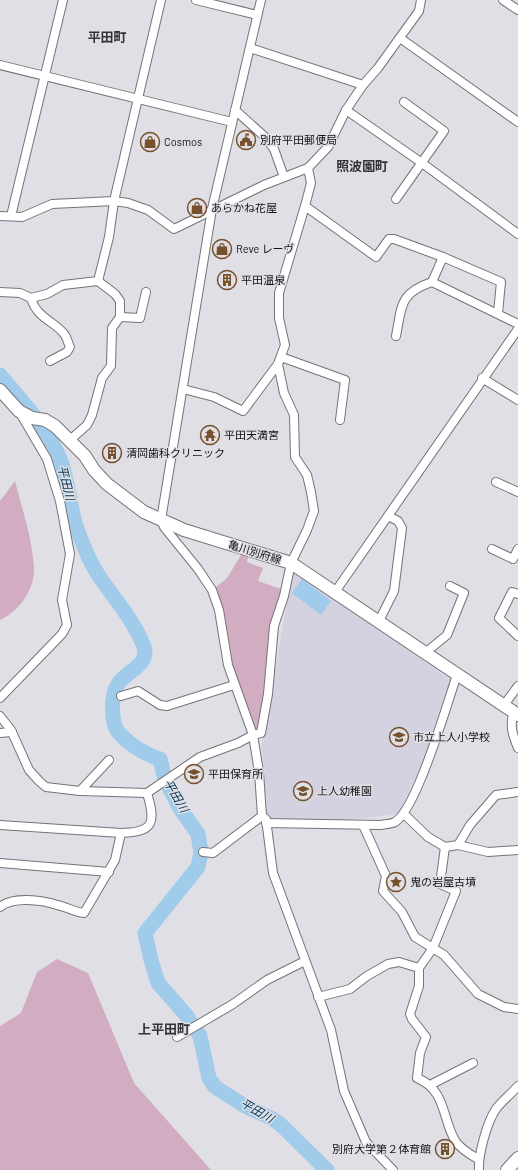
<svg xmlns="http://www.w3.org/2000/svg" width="518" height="1170" font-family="Barlow,'Noto Sans JP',sans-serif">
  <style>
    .built { fill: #d4d2e0 }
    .green { fill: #d2acc0 }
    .water { fill: #a0cbea }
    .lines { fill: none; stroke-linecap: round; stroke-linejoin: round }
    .river { stroke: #a0cbea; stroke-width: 15 }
    .street-casing { stroke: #747379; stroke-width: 10 }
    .secondary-casing { stroke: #747379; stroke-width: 14 }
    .street { stroke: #fff; stroke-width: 8 }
    .secondary { stroke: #fff; stroke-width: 12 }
    .labels { text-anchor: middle; stroke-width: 3; stroke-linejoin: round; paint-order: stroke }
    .poi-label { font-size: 11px; fill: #131315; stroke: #e0dfe6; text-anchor: start }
    .street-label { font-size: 11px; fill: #131315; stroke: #e0dfe6 }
    .water-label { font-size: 12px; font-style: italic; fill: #003856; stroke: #e0dfe6 }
    .quarter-label { font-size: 13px; font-weight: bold; fill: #333237; stroke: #e0dfe6 }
  </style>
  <rect width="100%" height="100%" fill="#e0dfe6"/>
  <polygon class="built" points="293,568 452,681 429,748 399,814 338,821 266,819 261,750"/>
  <g class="green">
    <path d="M15 481C22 508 34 545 34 572 33 592 18 612 0 620V501Z"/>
    <polygon points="241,555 248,557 247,562 263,568 258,581 284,590 269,651 259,731 255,731 230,664 225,627 216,587 227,578"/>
    <polygon points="57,959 88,973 134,1083 211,1170 0,1170 0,1026 21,1013 37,972"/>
  </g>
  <polygon class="water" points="302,579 331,601 321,615 292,593"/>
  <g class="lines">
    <path class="river" d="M0 375C23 403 50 430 62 464 68 484 70 506 76 526 81 540 87 555 94 568 110 595 133 617 144 647 150 665 125 672 118 684 111 695 110 723 119 733 130 745 145 754 160 759L165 779 179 807 198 834 201 853 198 867 145 933 151 960 158 983 186 1015 200 1036 209 1078 215 1087 245 1106 273 1119 281 1125 327 1170"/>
    <g class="street-casing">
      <g id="street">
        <polyline points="196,0 257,15"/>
        <polyline points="261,0 212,209 161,520 164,527 198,569 212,590 219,610 228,665 253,735 259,772 262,816 266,819 273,873 331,1030 344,1091 366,1142 393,1170"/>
        <polyline points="503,0 518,10"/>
        <polyline points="400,38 518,122"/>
        <polyline points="250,48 363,85"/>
        <polyline points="0,65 232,122"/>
        <polyline points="235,110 265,137 274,149 284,177"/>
        <polyline points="346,110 422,163 518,234"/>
        <polyline points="396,199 444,131 404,102"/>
        <polyline points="305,206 376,257 389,239 394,239 443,257 501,282 498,313"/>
        <polyline points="0,216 22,217 52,204 114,201 128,203 148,210 174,229 264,185 308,168 328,147 346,110 363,85 378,68 419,11 421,0"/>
        <polyline points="11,216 63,0"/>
        <polyline points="432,282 443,257"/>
        <polyline points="0,292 20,293 31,298 47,294 63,285 98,281 109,237 114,201 161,0"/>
        <path d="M31 298C37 319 55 321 65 335 67 338 68 343 70 347L67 352 50 361"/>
        <polyline points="120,317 140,318 146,292"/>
        <path d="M396 336C402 306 399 293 432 282L518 324"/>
        <polyline points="281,357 345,380 340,420"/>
        <polyline points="482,378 518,400"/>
        <polyline points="183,389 214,397 243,411 278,364 285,345 279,318 279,293 305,206 311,183 308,168"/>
        <polyline points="70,440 87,425 92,415 102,378 111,366 112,328 120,317 120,301 115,294 98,281"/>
        <polyline points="496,482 518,492"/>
        <polyline points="492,549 513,559 518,549"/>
        <polyline points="335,592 518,329"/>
        <polyline points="518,594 512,592 499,618 518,636"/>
        <polyline points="379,621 394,591 402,528 398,521 388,516"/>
        <polyline points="425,653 447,635 464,593 450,586"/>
        <polyline points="121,696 138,691 160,705 167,706 234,685"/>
        <polyline points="0,698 62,634 67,625 62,600 70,554 60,501 47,459 20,413"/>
        <polyline points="504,705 518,686"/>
        <path d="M514 712C509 725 513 736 518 748"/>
        <polyline points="0,716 11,730 29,770 40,782 46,787 80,791 147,793 200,757 238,743 253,735 261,733 268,694 274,626 284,596 291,563 307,530 314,511 311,492 307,475 295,457 294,415 284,393 278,364"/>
        <polyline points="0,733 12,732"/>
        <polyline points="80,791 109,760"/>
        <path d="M404 814 428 837 445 847 440 884 456 891 433 948 419 968V986L410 1014 412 1019 426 1037 420 1053 417 1078C447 1090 442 1121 456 1142 461 1149 471 1155 478 1159"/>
        <path d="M266 823 380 825C385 824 392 824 395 822 417 809 447 703 457 675"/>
        <path d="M0 825 121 833C154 832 156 823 147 793"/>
        <polyline points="363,825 386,876 383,891 402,912 415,937 444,955 478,994 504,1007 518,1009"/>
        <polyline points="458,845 488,852 518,850"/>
        <polyline points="445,847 458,845 470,825 496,795 518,792"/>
        <polyline points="203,852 213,853 262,816"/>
        <polyline points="0,863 109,872"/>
        <path d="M0 907C13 896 42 900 57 905 67 907 74 912 84 913L115 860 121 833"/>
        <polyline points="318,997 350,989 367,976 388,964 399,962 419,968"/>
        <polyline points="177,1037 233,1004 267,980 305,961"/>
        <polyline points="430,1085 473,1063"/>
        <path d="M479 1170C478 1155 487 1122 496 1109 502 1101 511 1094 518 1086"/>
      </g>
    </g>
    <g class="secondary-casing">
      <g id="secondary">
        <polyline points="0,390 19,411 32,418 45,420 55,426 85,456 94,470 107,484 144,512 184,530 291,563 518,715"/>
        <polyline points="507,1170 518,1158"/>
      </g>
    </g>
    <use href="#street" class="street"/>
    <use href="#secondary" class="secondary"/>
  </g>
  <defs>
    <g id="civic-ring" transform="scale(1)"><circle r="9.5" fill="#e0dfe6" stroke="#76512c" stroke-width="1.5"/><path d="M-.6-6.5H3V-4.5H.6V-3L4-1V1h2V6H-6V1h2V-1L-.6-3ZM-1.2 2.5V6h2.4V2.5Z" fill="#76512c"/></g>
    <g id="shop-ring" transform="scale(1)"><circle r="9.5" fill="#e0dfe6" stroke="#76512c" stroke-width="1.5"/><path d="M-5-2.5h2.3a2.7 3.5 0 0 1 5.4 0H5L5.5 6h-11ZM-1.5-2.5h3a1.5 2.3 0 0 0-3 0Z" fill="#76512c"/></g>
    <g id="building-ring" transform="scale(1)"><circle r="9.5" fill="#e0dfe6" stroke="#76512c" stroke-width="1.5"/><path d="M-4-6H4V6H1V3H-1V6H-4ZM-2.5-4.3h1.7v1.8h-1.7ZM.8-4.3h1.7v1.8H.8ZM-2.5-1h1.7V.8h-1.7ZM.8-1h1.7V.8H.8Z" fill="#76512c"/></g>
    <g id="temple-ring" transform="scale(1)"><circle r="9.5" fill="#e0dfe6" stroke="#76512c" stroke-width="1.5"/><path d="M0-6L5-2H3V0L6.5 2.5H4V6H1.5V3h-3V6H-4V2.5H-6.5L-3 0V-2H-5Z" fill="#76512c"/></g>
    <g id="school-ring" transform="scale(1)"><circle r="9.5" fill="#e0dfe6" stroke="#76512c" stroke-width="1.5"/><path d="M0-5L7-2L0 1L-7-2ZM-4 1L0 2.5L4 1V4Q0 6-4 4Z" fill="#76512c"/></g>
    <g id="sight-ring" transform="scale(1)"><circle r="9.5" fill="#e0dfe6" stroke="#76512c" stroke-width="1.5"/><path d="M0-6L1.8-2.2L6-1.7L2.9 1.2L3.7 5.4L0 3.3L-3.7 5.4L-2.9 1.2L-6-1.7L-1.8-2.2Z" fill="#76512c"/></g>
  </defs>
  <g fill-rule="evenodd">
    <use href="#civic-ring" x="246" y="140"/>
    <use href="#shop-ring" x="150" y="142"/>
    <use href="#shop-ring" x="197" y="208"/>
    <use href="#shop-ring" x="222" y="249"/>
    <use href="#building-ring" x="227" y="280"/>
    <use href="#temple-ring" x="210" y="435"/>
    <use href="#building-ring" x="112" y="453"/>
    <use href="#school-ring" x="399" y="737"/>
    <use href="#school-ring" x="194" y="774"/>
    <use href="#school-ring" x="303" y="791"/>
    <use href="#sight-ring" x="396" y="882"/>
    <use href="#building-ring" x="445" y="1149"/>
  </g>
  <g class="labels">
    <g class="poi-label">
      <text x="260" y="144">別府平田郵便局</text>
      <text x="164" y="146">Cosmos</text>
      <text x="211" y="212">あらかね花屋</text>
      <text x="236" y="253">Reve レーヴ</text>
      <text x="241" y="284">平田温泉</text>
      <text x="224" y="439">平田天満宮</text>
      <text x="126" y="457">清岡歯科クリニック</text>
      <text x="413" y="741">市立上人小学校</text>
      <text x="208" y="778">平田保育所</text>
      <text x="317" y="795">上人幼稚園</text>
      <text x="410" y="886">鬼の岩屋古墳</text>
      <text x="431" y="1153" text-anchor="end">別府大学第２体育館</text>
    </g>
    <g class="street-label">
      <text transform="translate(255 552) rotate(17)" y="4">亀川別府線</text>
    </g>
    <g class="water-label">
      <text transform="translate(66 483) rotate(76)" y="4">平田川</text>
      <text transform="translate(176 796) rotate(60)" y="4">平田川</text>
      <text transform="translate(257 1111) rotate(30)" y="4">平田川</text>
    </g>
    <g class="quarter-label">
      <text x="107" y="42">平田町</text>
      <text x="362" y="171">照波園町</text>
      <text x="164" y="1034">上平田町</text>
    </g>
  </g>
</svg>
